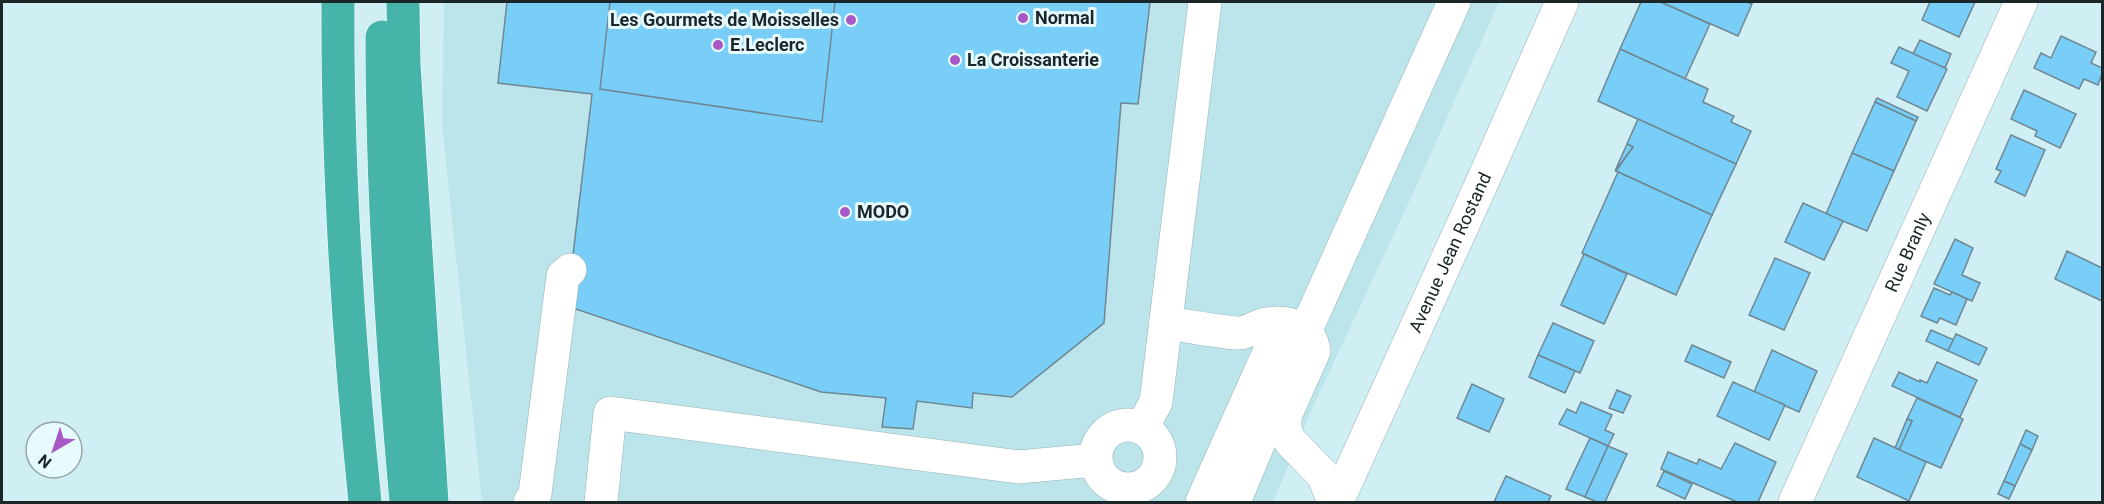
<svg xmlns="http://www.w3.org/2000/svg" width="2104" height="504" font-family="Roboto,sans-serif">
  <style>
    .built { fill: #bce5eb }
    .building { fill: #78cef6; stroke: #6f8793; stroke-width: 1.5 }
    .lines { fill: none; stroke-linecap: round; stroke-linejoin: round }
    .minor-casing { stroke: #94b2b7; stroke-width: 34 }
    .highway-casing { stroke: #fff; stroke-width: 34 }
    .minor { stroke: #fff; stroke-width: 33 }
    .highway { stroke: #46b4a9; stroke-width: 33 }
    .poi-dot { fill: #a857c7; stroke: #e7fafd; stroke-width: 2 }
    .labels { text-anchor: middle; stroke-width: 6; stroke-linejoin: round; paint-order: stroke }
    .poi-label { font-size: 18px; font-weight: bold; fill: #1a2627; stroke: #e7fafd; text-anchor: start }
    .street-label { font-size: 18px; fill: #1a2627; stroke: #e7fafd }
  </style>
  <rect width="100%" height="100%" fill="#d0eff4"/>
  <polygon class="built" points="444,2 1499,2 1416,187 1311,411 1273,502 482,502 442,125"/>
  <g class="building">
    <polygon points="507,2 1150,2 1138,104 1121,103 1104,323 1012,397 973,393 972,408 917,401 913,429 882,427 886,398 821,392 567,306 592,94 498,83"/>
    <polygon points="610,2 835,2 822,122 600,89"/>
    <polygon points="1641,2 1661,2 1710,24 1685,79 1620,49"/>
    <polygon points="1661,2 1747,2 1752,4 1738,36"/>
    <polygon points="1930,2 1975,2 1959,37 1922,20"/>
    <polygon points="2061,36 2096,52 2091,63 2102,68 2102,74 2098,85 2084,79 2079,89 2034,68 2041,53 2051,58"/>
    <polygon points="1920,40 1951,54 1945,68 1913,54"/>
    <polygon points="1899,47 1947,69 1927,111 1897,97 1909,71 1891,63"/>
    <polygon points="1620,49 1708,89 1703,102 1734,116 1731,122 1751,131 1736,164 1598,101"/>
    <polygon points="2024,90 2076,114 2060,148 2035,136 2037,131 2011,119"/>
    <polygon points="1877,98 1918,117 1916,121 1875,102"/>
    <polygon points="1875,102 1916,121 1894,171 1852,153"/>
    <polygon points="1638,119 1736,164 1712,215 1616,171 1633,147 1627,144"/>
    <polygon points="2011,135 2045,150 2025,196 1995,182 2001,171 1996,169"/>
    <polygon points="1627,144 1633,147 1615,171"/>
    <polygon points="1852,153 1894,171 1867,231 1826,214"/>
    <polygon points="1618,172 1712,215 1676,295 1582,253"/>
    <polygon points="1803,203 1843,221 1824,260 1785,242"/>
    <polygon points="1955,239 1973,248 1962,275 1980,283 1972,301 1934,284"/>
    <polygon points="2067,251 2102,268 2102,301 2055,279"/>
    <polygon points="1584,254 1627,274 1604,324 1561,305"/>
    <polygon points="1775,258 1810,273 1784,330 1749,315"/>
    <polygon points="1934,288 1950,295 1952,292 1967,299 1956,325 1940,318 1937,323 1921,316"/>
    <polygon points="1553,323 1594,341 1580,373 1538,355"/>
    <polygon points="1931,330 1954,340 1948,351 1926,341"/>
    <polygon points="1956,334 1987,348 1979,365 1948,351"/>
    <polygon points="1692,345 1731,362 1724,378 1685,361"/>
    <polygon points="1772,350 1817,371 1799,412 1754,392"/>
    <polygon points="1538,355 1575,371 1565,393 1529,377"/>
    <polygon points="1937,362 1977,380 1960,417 1892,386 1899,372 1920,382 1920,380 1927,383"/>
    <polygon points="1733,382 1785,405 1769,440 1717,416"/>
    <polygon points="1472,384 1504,399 1489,432 1457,418"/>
    <polygon points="1617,390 1631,396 1623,413 1609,408"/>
    <polygon points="1917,398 1963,419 1941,468 1899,450 1912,421 1907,419"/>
    <polygon points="1581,402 1612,415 1605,430 1614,434 1608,446 1559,424 1567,409 1576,413"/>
    <polygon points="1907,419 1912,421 1899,450 1895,448"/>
    <polygon points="2026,430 2038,436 2032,450 2020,444"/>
    <polygon points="1590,438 1608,446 1585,497 1566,489"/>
    <polygon points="1874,438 1926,462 1909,501 1857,477"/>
    <polygon points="1735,443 1776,462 1758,502 1737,502 1661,469 1668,452 1697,464 1699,459 1721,469"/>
    <polygon points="2020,444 2032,450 2015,486 2004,481"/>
    <polygon points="1608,446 1627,454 1605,502 1597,502 1585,497"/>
    <polygon points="1664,471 1692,484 1685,499 1657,486"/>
    <polygon points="1506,476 1551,496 1548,502 1494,502"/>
    <polygon points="2004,481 2015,486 2009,499 1998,494"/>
  </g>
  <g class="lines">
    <g class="minor-casing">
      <g id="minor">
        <path d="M1166 323C1189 326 1213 331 1236 333 1247 334 1257 325 1268 324 1288 320 1311 328 1314 351L1285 416V430L1290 441 1323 475 1334 502"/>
        <circle cx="1128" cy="457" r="32"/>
        <polyline points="1142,428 1156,402 1205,2"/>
        <polyline points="530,502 535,494 563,276 570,270"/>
        <polyline points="601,502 610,413 1018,467 1095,460"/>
        <polyline points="1202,502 1275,339"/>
        <polyline points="1234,502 1305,332 1454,2"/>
        <path id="s1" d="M1337 502 1485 176 1562 2"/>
        <path id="s2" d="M1795 502 2021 2"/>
      </g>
    </g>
    <g class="highway-casing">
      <g id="highway">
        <path d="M338 2C337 169 348 336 365 502"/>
        <polyline points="403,2 404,64 432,502"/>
        <path d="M382 37C382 193 392 347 406 502"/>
      </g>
    </g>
    <use href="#minor" class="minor"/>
    <use href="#highway" class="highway"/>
  </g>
  <g class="poi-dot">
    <circle cx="1023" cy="18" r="6"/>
    <circle cx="851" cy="20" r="6"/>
    <circle cx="718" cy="45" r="6"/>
    <circle cx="955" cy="60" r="6"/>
    <circle cx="845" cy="212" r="6"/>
  </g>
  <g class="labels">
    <g class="poi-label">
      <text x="1035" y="24">Normal</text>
      <text x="839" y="26" text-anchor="end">Les Gourmets de Moisselles</text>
      <text x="730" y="51">E.Leclerc</text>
      <text x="967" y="66">La Croissanterie</text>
      <text x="857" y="218">MODO</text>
    </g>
    <g class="street-label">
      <text dy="6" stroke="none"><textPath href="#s1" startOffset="274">Avenue Jean Rostand</textPath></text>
      <text dy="6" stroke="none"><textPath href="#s2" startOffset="274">Rue Branly</textPath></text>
    </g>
  </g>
  <rect width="2104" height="504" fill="none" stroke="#1a2627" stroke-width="6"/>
  <g transform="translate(54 450) rotate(219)"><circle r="28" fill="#e7fafd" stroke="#95a5a7" stroke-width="1.5"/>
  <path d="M0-4.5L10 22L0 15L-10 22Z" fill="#a857c7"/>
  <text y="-9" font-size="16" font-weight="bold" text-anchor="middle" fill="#1a2627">N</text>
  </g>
</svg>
